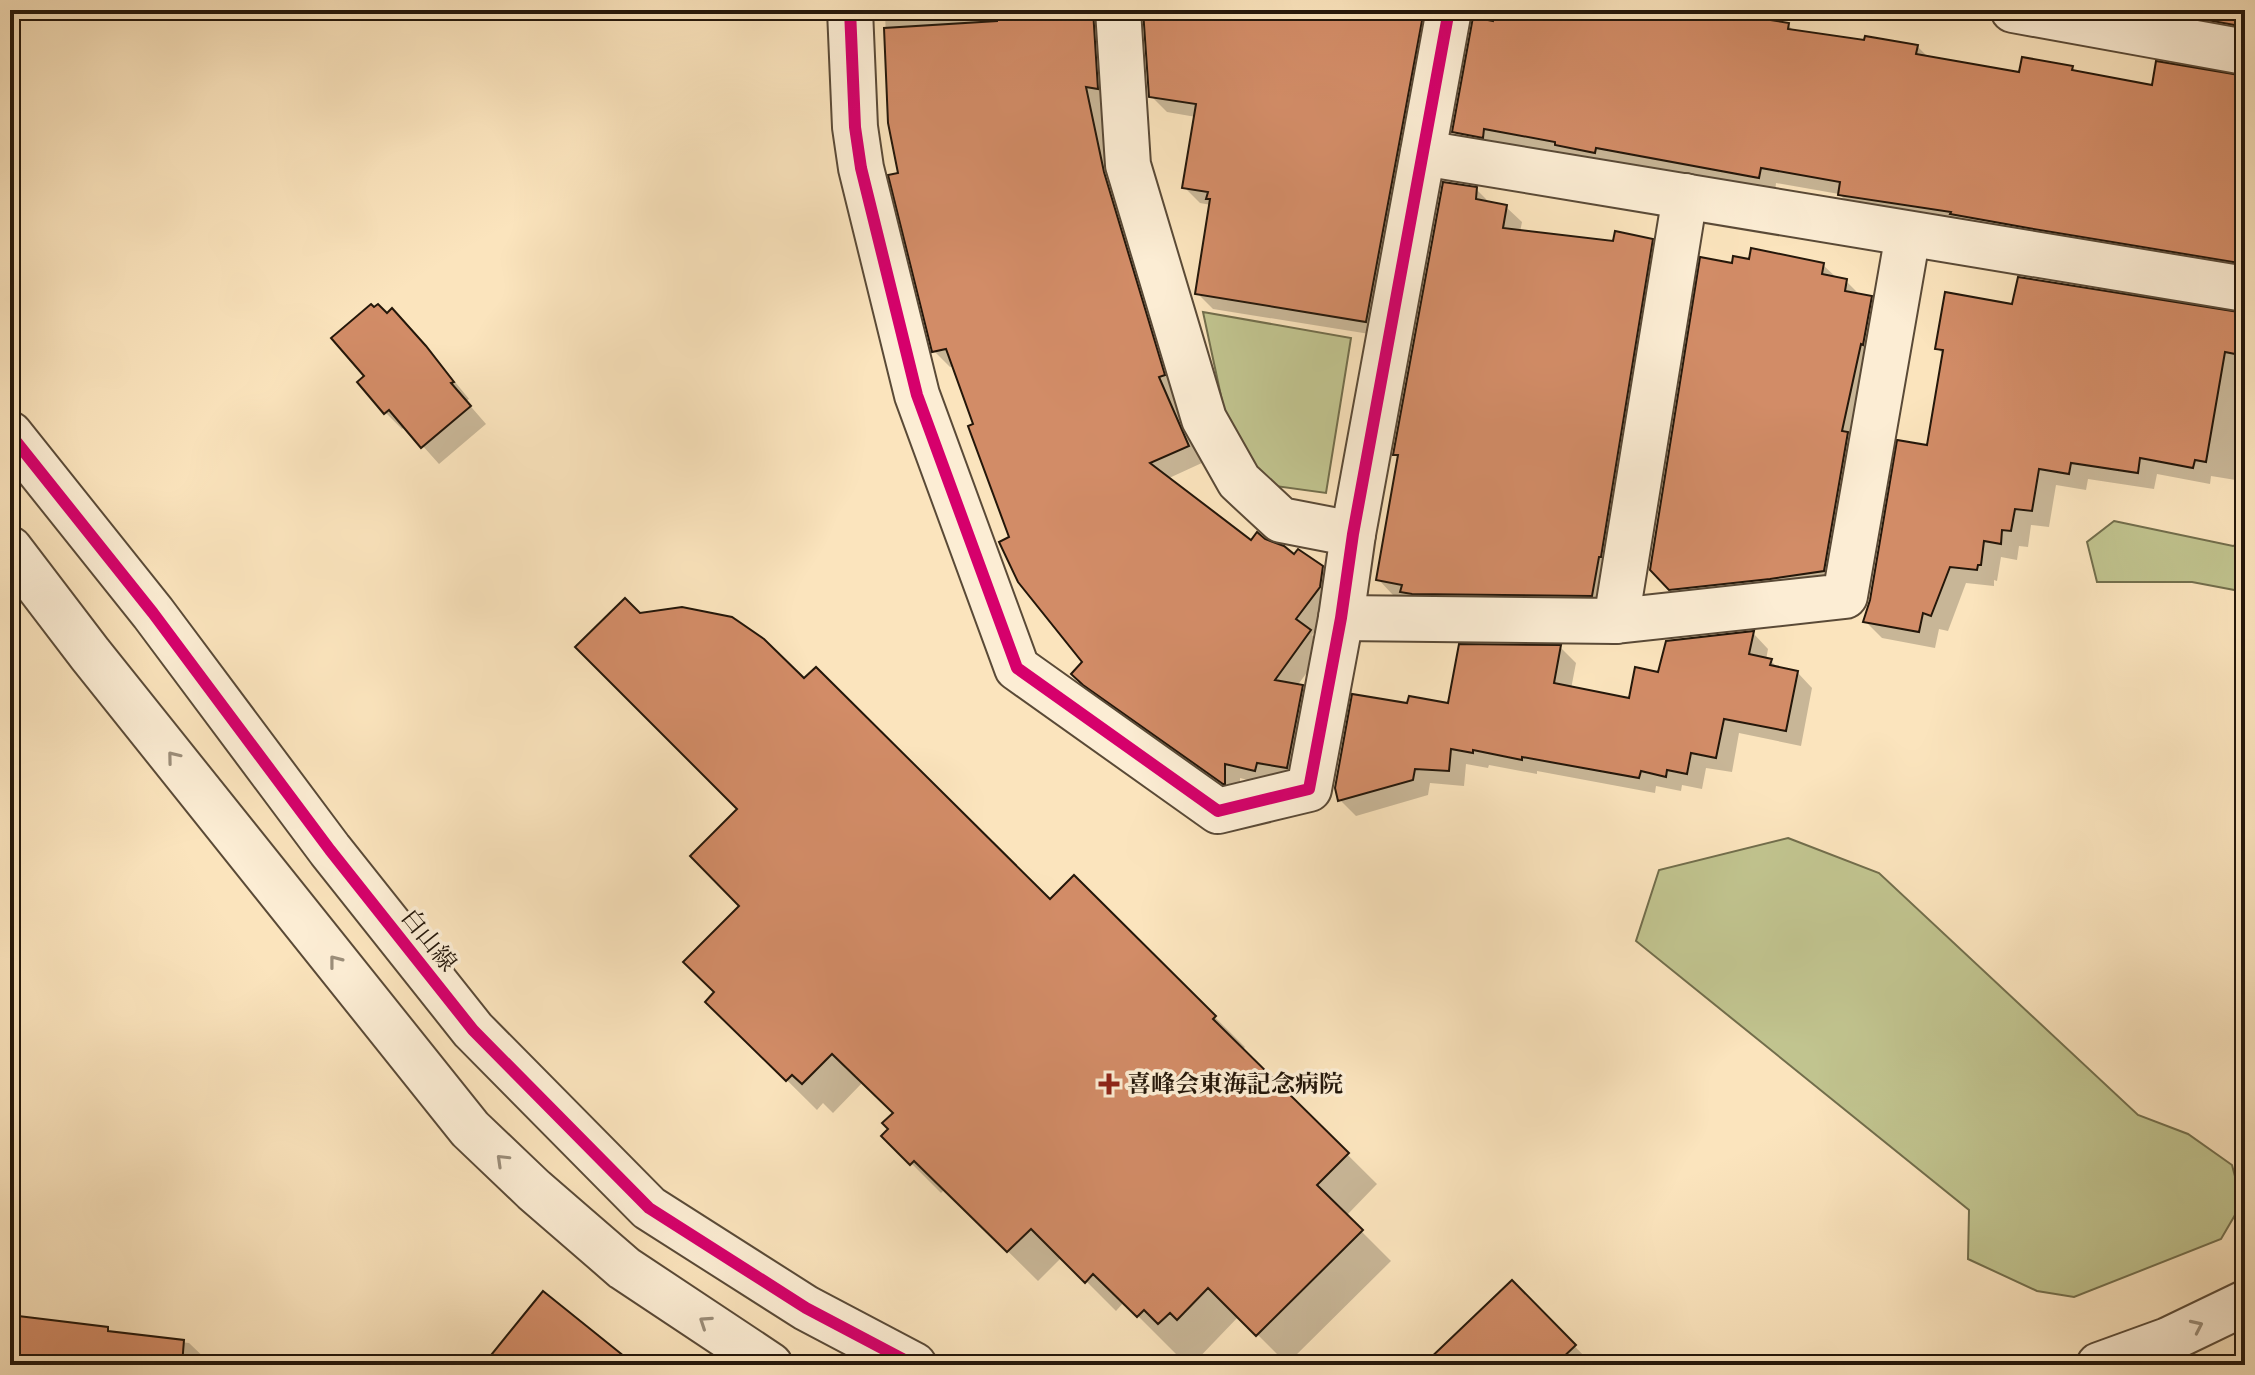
<svg xmlns="http://www.w3.org/2000/svg" width="2255" height="1375" font-family="'Libre Caslon Text','Noto Serif JP',serif">
  <style>
    .green { fill: #c1c48f; stroke: #726e4c; stroke-width: 2 }
    .shadow { fill: #0003 }
    .building { fill: #d28c67; stroke: #24170a; stroke-width: 2 }
    .lines { fill: none; stroke-linecap: round; stroke-linejoin: round }
    .minor-casing { stroke: #5a4a37; stroke-width: 48 }
    .minor { stroke: #fcedd4; stroke-width: 44 }
    .cycleway-casing { stroke: #fcedd4; stroke-width: 17 }
    .cycleway { stroke: #d6006c; stroke-width: 12 }
    .oneway { stroke: #9b8d79 }
    .poi-dot { fill: #8f2418; stroke: #fcedd4; stroke-width: 3 }
    .labels { text-anchor: middle; stroke-width: 7; stroke-linejoin: round; paint-order: stroke }
    .street-label { font-size: 24px; fill: #24170a; stroke: #fcedd4 }
    .poi-label { font-size: 24px; font-weight: bold; fill: #24170a; stroke: #fcedd4; text-anchor: start }
  </style>
  <rect width="100%" height="100%" fill="#fbe4bd"/>
  <filter id="stains"><feTurbulence type="fractalNoise" baseFrequency=".0025" numOctaves="4"/><feColorMatrix values="0 0 0 0 .2 0 0 0 0 .09 0 0 0 0 .02 0 0 0 .5 -.17"/></filter>
  <radialGradient id="worn" r=".72"><stop offset=".6" stop-color="#630" stop-opacity="0"/><stop offset="1" stop-color="#630" stop-opacity=".3"/></radialGradient>
  <g class="green">
    <polygon points="1203,312 1351,338 1326,493 1268,485 1227,424"/>
    <polygon points="2114,521 2233,546 2245,542 2245,592 2192,582 2097,582 2087,542"/>
    <polygon points="1788,838 1879,873 2138,1115 2188,1134 2232,1165 2242,1203 2221,1239 2074,1297 2037,1291 1968,1259 1969,1210 1636,941 1659,870"/>
  </g>
  <g class="shadow">
    <polygon points="880,10 1115,10 1113,104 1101,102 1119,190 1179,391 1173,393 1204,462 1167,479 1252,543 1322,568 1338,584 1335,603 1312,635 1325,648 1297,686 1302,687 1318,703 1303,783 1271,786 1240,778 1240,799 1102,700 1090,689 1084,662 1011,538 975,426 954,366 950,367 934,351 890,123 885,15"/>
    <polygon points="1145,10 1428,10 1382,336 1213,309 1197,293 1211,205 1200,203 1184,187 1196,117 1167,112 1151,96"/>
    <polygon points="1497,10 1705,10 1788,25 1795,32 1866,42 1917,46 1929,58 2021,74 2072,68 2077,73 2154,87 2245,78 2245,276 1856,211 1839,194 1776,183 1775,193 1470,148 1454,132"/>
    <polygon points="2128,10 2245,10 2245,39"/>
    <polygon points="1476,189 1491,204 1506,207 1522,222 1520,232 1615,243 1652,241 1667,256 1607,610 1409,598 1393,595 1378,579 1399,458 1395,454"/>
    <polygon points="1733,265 1823,265 1838,279 1846,281 1861,296 1871,298 1887,313 1839,586 1687,605 1652,569"/>
    <polygon points="2014,306 2245,315 2245,470 2242,481 2211,476 2210,484 2157,474 2154,489 2088,479 2086,490 2056,485 2049,527 2031,525 2028,547 2019,546 2017,560 2001,557 1997,581 1994,580 1994,586 1966,583 1948,631 1939,629 1935,648 1882,638 1865,621 1929,448 1944,355 1937,348"/>
    <polygon points="387,315 408,328 442,366 469,399 466,401 486,424 439,464 405,426 402,429 385,412 367,377"/>
    <polygon points="640,615 1050,901 1074,878 1245,1047 1242,1050 1377,1184 1346,1216 1391,1261 1287,1364 1239,1316 1192,1365 1187,1365 1124,1302 1116,1311 1062,1257 1038,1281 945,1189 941,1193 884,1136 891,1129 895,1114 863,1082 833,1113 823,1103 817,1110 708,1002 716,993 742,906 740,809"/>
    <polygon points="1753,633 1768,649 1766,660 1771,661 1779,669 1797,672 1812,688 1801,746 1739,733 1732,772 1706,768 1702,789 1682,785 1681,791 1656,786 1655,793 1537,771 1537,774 1489,765 1488,768 1466,764 1464,786 1430,783 1428,795 1356,816 1340,800 1409,705 1449,705 1560,647 1576,663 1571,689 1630,701 1660,675"/>
    <polygon points="1535,1306 1593,1365 1422,1365 1456,1333 1458,1335"/>
    <polygon points="10,1317 107,1329 113,1334 189,1343 212,1365 10,1365"/>
  </g>
  <g class="building">
    <polygon points="1029,10 1093,10 1098,89 1086,87 1104,172 1165,375 1159,377 1189,446 1150,463 1251,540 1257,532 1265,539 1284,546 1294,554 1298,549 1323,566 1320,587 1296,619 1311,630 1275,680 1303,685 1287,768 1257,763 1255,771 1225,764 1225,784 1223,784 1083,685 1071,674 1082,662 1018,582 999,542 1009,537 968,426 973,424 946,349 932,352 888,175 898,173 888,123 884,28 997,21 997,18 1029,17"/>
    <polygon points="1143,10 1424,10 1366,322 1195,294 1210,199 1206,199 1208,192 1182,188 1196,104 1149,97"/>
    <polygon points="1495,10 1706,10 1789,23 1788,29 1864,40 1865,36 1918,45 1916,54 2019,72 2022,57 2073,66 2072,70 2152,85 2156,61 2245,76 2245,264 2028,228 1950,214 1951,212 1838,195 1840,182 1761,168 1759,178 1596,148 1595,153 1555,145 1555,142 1484,129 1483,138 1452,132 1473,17 1493,21"/>
    <polygon points="2164,10 2245,10 2245,27 2164,12"/>
    <polygon points="1443,182 1477,187 1476,199 1507,205 1503,228 1613,241 1615,231 1653,239 1601,557 1599,557 1592,596 1412,594 1400,592 1402,585 1376,580 1398,455 1393,455"/>
    <polygon points="1751,248 1824,263 1822,274 1847,279 1845,291 1872,296 1863,345 1861,344 1842,431 1848,432 1824,571 1770,579 1669,590 1650,570 1700,257 1732,263 1733,256 1749,259"/>
    <polygon points="2018,277 2245,313 2245,356 2225,352 2206,462 2195,460 2193,468 2140,458 2138,473 2071,463 2069,474 2039,469 2032,511 2015,509 2011,531 2002,530 2001,544 1984,541 1981,565 1978,565 1977,570 1950,567 1931,616 1923,613 1919,632 1863,622 1870,600 1897,440 1927,445 1943,350 1935,349 1945,292 2012,304"/>
    <polygon points="371,304 374,307 378,304 387,313 392,308 426,346 454,382 451,383 471,406 421,448 389,410 384,414 357,382 364,376 331,338"/>
    <polygon points="625,598 640,613 682,607 732,617 764,639 804,678 816,667 1050,899 1074,875 1216,1016 1213,1019 1349,1153 1317,1185 1363,1230 1256,1336 1208,1288 1177,1320 1170,1313 1158,1324 1144,1310 1137,1317 1093,1274 1085,1283 1031,1229 1007,1252 914,1161 910,1165 881,1136 888,1129 882,1123 893,1113 832,1054 802,1084 792,1075 786,1081 705,1002 714,992 683,962 739,906 690,856 737,809 575,647"/>
    <polygon points="1754,631 1749,654 1772,659 1770,665 1798,671 1786,731 1724,719 1716,758 1691,753 1687,774 1667,770 1666,777 1641,771 1639,778 1522,757 1522,760 1473,750 1473,753 1451,749 1449,771 1415,769 1413,780 1338,801 1335,788 1352,694 1407,703 1409,696 1448,703 1459,644 1561,645 1554,683 1629,698 1635,667 1658,672 1666,641"/>
    <polygon points="1512,1280 1576,1345 1555,1365 1423,1365"/>
    <polygon points="543,1291 635,1365 483,1365"/>
    <polygon points="10,1315 108,1327 108,1331 184,1340 182,1365 10,1365"/>
  </g>
  <g class="lines">
    <g class="minor-casing">
      <g id="minor">
        <polyline points="850,10 855,127 861,168 917,395 1017,668 1218,811 1309,789 1341,618 1353,534 1449,10"/>
        <polyline points="1118,10 1128,165 1204,419 1239,481 1281,520 1353,534"/>
        <polyline points="2013,10 2245,52"/>
        <polyline points="1423,153 2245,289"/>
        <polyline points="10,434 153,613 330,850 473,1030 649,1208 806,1308 914,1365"/>
        <polyline points="10,549 90,654 470,1129 534,1190 624,1268 770,1365"/>
        <polyline points="1341,618 1616,621 1845,596 1908,234"/>
        <polyline points="1616,621 1685,196"/>
        <polyline points="2099,1365 2168,1340 2245,1303"/>
      </g>
    </g>
    <use href="#minor" class="minor"/>
    <g class="cycleway-casing">
      <g id="cycleway">
        <polyline points="850,10 855,127 861,168 917,395 1017,668 1218,811 1309,789 1341,618 1353,534 1449,10"/>
        <polyline points="10,434 153,613 330,850 473,1030 649,1208 806,1308 914,1365"/>
      </g>
    </g>
    <use href="#cycleway" class="cycleway"/>
  </g>
  <defs><path id="oneway-chevron" d="M-2-3.5L2.5 0L-2 3.5" fill="none" stroke-width="1.6" stroke-linecap="round" stroke-linejoin="round" transform="scale(2)"/></defs>
  <g class="oneway">
    <use href="#oneway-chevron" transform="translate(173 757) rotate(-129)"/>
    <use href="#oneway-chevron" transform="translate(335 961) rotate(-128)"/>
    <use href="#oneway-chevron" transform="translate(502 1160) rotate(-136)"/>
    <use href="#oneway-chevron" transform="translate(705 1322) rotate(-146)"/>
    <use href="#oneway-chevron" transform="translate(2197 1326) rotate(-25)"/>
  </g>
  <path class="poi-dot" d="M1105 1072h8v8h8v8h-8v8h-8v-8h-8v-8h8z"/>
  <g class="labels">
    <g class="street-label">
      <text transform="translate(429 940) rotate(51)" y="8">白山線</text>
    </g>
    <g class="poi-label">
      <text x="1127" y="1092">喜峰会東海記念病院</text>
    </g>
  </g>
  <rect width="2255" height="1375" fill="none" stroke="#fbe4bd" stroke-width="40"/>
  <rect x="12" y="12" width="2231" height="1351" fill="none" stroke="#24170a" stroke-width="4"/>
  <rect x="20" y="20" width="2215" height="1335" fill="none" stroke="#24170a" stroke-width="2"/>
  <rect width="100%" height="100%" filter="url(#stains)"/>
  <rect width="100%" height="100%" fill="url(#worn)"/>
</svg>
